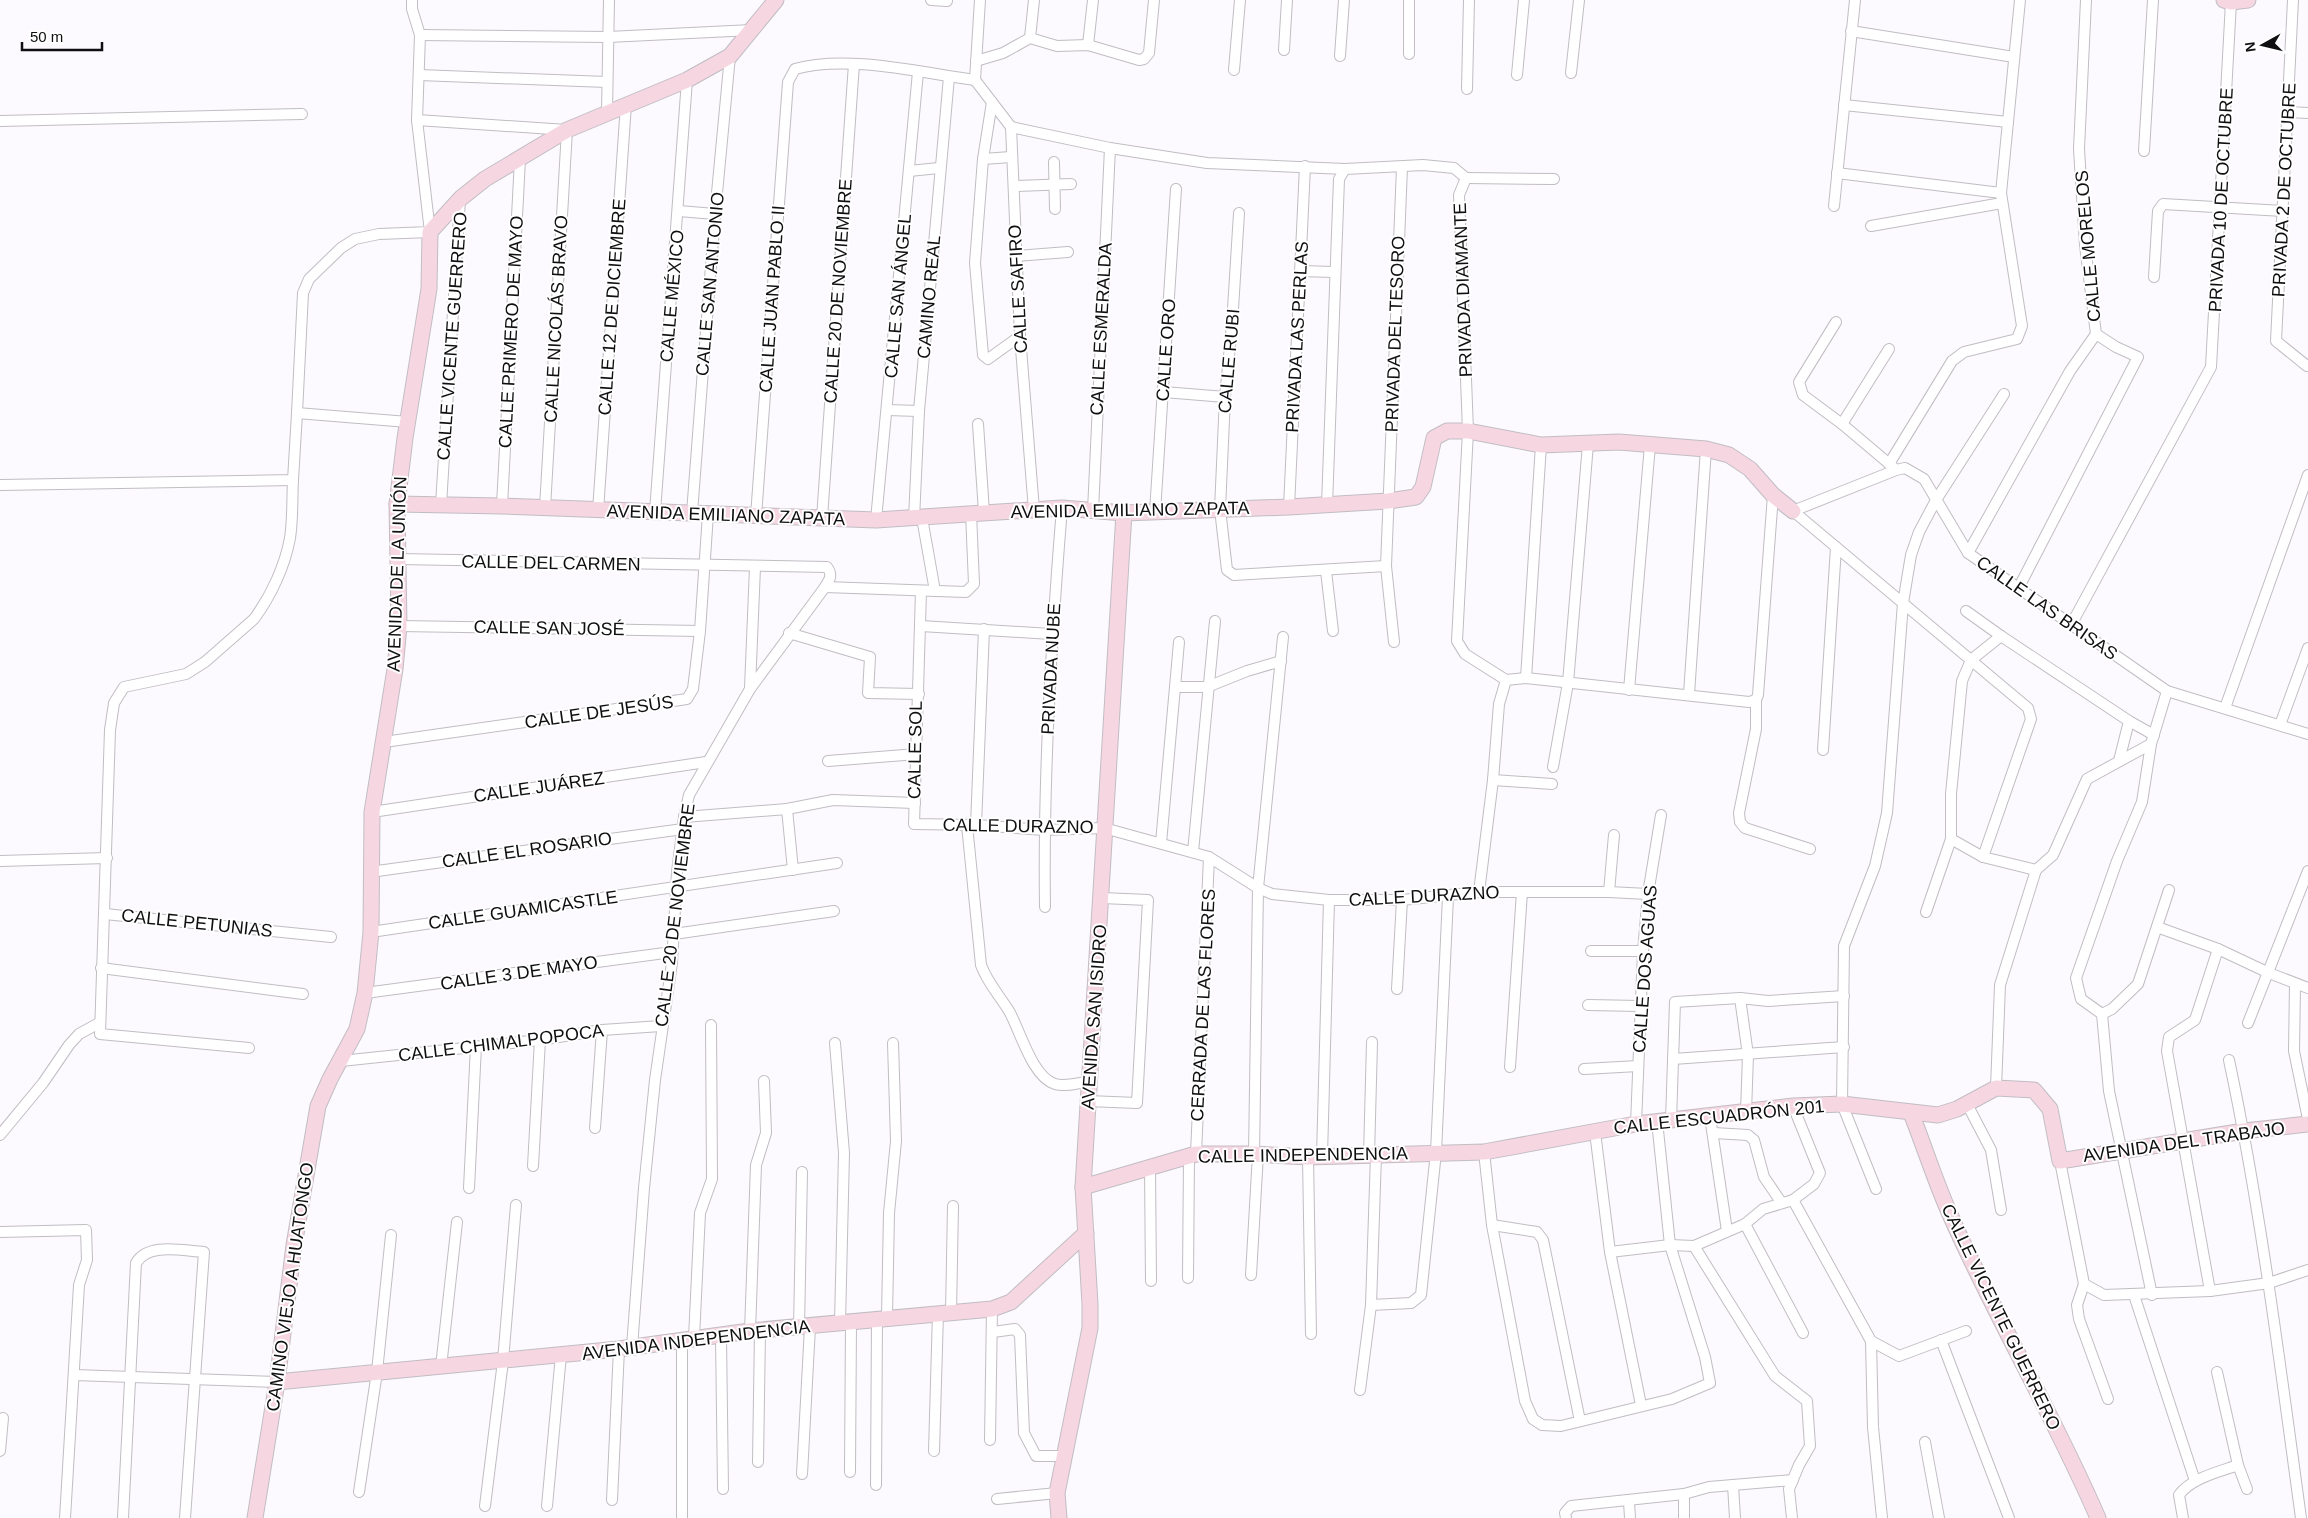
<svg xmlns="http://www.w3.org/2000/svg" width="2308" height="1518" font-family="Helvetica,sans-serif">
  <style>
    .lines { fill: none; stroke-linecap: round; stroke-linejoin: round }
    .street-casing { stroke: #c1bdc3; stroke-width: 12 }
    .secondary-casing { stroke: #c1bdc3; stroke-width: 17 }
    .street { stroke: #fff; stroke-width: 10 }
    .secondary { stroke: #f6d7e1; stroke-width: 15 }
    .labels { text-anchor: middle; stroke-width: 4; stroke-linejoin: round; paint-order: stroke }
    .street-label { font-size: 18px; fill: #0f0e10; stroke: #fff }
  </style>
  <rect width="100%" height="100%" fill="#fcf9ff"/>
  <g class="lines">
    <g class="street-casing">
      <g id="street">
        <polyline points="931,0 947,1"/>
        <polyline points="2293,0 2276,341 2307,366"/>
        <polyline points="1851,31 2014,57"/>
        <polyline points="420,35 608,37 752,30"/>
        <polyline points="1030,38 1034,0"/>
        <polyline points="1088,45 1093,0"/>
        <polyline points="1284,50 1287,0"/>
        <polyline points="1409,54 1409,0"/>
        <polyline points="1340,56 1344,0"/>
        <polyline points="976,61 1003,53 1030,38 1057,46 1088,45 1139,60 1144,59 1149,53 1154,0"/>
        <polyline points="1234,70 1240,0"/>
        <polyline points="1571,73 1579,0"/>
        <polyline points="419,75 607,82"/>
        <polyline points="1517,75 1524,0"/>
        <polyline points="975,80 1011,127 1020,336 1034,510"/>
        <polyline points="975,80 980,0"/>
        <polyline points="1467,89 1469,0"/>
        <polyline points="992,102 983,159 975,263 983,355 988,359 1020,336"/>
        <polyline points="1844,105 2008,122"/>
        <polyline points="607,112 609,0"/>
        <polyline points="2288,112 2308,113"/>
        <polyline points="417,120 567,130 545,508"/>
        <polyline points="0,121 302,114"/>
        <polyline points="1011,127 1110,148 1207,163 1345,169"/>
        <polyline points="2144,151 2153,0"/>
        <polyline points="983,159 1011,157"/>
        <polyline points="1054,162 1055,209"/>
        <polyline points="909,171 939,168"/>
        <polyline points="1837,173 2001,193"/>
        <polyline points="1466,178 1459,195 1468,431 1457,641 1465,654 1506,680"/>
        <polyline points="1466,178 1554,179"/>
        <polyline points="1014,186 1071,184"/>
        <polyline points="1834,206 1855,0"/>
        <polyline points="679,211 715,214"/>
        <polyline points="1239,213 1232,325 1225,397 1220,509 1227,570 1234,575 1386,566"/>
        <polyline points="1871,226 2002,203"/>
        <polyline points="1015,256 1068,252"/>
        <polyline points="1300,271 1334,272"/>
        <polyline points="2154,277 2158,211 2163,204 2283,211"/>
        <polyline points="1836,322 1799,382 1803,395 1842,424 1893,467"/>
        <polyline points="1164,392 1225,397"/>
        <polyline points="887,410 919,411"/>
        <polyline points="297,413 303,293 309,279 341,248 355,239 379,234 430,232 417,120 420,35 412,9 412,0"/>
        <polyline points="978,424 984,512"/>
        <polyline points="1842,424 1889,349"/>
        <polyline points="1889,464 1952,361 1964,352 2017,339 2022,326 2001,193 2020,0"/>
        <polyline points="0,485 293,480 297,413 408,422"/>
        <polyline points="441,505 460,199"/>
        <polyline points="1327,505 1339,179 1345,169 1423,165 1454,168 1466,178"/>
        <polyline points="502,506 520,159"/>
        <polyline points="1289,507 1305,166"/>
        <polyline points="598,511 626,104"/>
        <polyline points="1093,511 1110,148"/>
        <polyline points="655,512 687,80"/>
        <polyline points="1155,512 1176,189"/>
        <polyline points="692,513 715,214 730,56"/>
        <path d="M756 516 788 82 795 69C847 54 922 73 975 80"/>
        <polyline points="822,518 854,64"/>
        <polyline points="922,518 935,591"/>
        <polyline points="914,519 919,411 949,77"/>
        <polyline points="876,520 918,72"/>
        <polyline points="1968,553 2070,371 2096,334"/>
        <path d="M398 559 827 567C833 575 830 579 825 587L750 689 689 795 684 817 677 872 672 963 655 1080 644 1188 632 1347"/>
        <polyline points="1326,571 1333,631"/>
        <polyline points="825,587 966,592 974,584 971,513"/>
        <polyline points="2018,589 2138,357 2116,347 2096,334 2085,245 2079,149 2086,0"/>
        <polyline points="921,591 914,824 976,825 1044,830 1104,828 1209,857 1258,888 1272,894 1329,900 1402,900 1479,892 1609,892 1648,894"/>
        <polyline points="1966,611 2001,636"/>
        <polyline points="2071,625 2211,367 2231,2"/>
        <polyline points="399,626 700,631"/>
        <polyline points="921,626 1051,634"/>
        <polyline points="789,633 870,657 868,693 919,694"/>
        <polyline points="1394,642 1386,566 1402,167"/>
        <polyline points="1526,678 1541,445"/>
        <polyline points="1175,687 1179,642"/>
        <polyline points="750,688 755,567"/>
        <polyline points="1629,690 1650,445"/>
        <polyline points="1689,694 1706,449"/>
        <polyline points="1756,700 1756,729 1739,813 1740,822 1745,828 1810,849"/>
        <polyline points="2225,708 2308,475"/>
        <polyline points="2280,725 2308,648"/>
        <polyline points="384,742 687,699 693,689 700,631 708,514"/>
        <polyline points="2151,744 2142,802 2117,861 2076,978 2081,999 2102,1014 2109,1091 2152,1295"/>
        <polyline points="1823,750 1836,547"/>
        <polyline points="828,761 917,754"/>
        <polyline points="2119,761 2129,721"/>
        <polyline points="1553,767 1568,683 1588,444"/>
        <polyline points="1493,780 1552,784"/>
        <polyline points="787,809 793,870"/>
        <polyline points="372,812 706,762"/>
        <polyline points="684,817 787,809 833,800 915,803"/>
        <path d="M967 825 981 965C987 982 999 995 1009 1011 1020 1030 1032 1077 1055 1084 1065 1087 1079 1083 1089 1081"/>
        <polyline points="976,825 984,629"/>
        <polyline points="1951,839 1983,857 2036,870"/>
        <polyline points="1161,843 1175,687 1207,687 1247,671 1281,661"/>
        <polyline points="1193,852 1215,621"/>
        <polyline points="1983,857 2031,719 2028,708 1793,511 1896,470 1905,468 1924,479 1968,553 2167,691 2308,734"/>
        <polyline points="0,861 107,858"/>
        <polyline points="2036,870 2053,855 2087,779 2151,744 2167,691"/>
        <polyline points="370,872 683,829"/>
        <polyline points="1479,892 1493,780 1499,704 1506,680 1526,678 1749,702 1756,700 1758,695 1773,495"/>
        <polyline points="1609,892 1614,835"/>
        <path d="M1045 907C1043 774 1051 641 1062 508"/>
        <polyline points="1926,912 1951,839 1951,794 1962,681 1971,660 2001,636 2129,721 2154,735"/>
        <polyline points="105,914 331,937"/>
        <polyline points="2157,927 2218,949 2269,973 2308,988"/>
        <polyline points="371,932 837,863"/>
        <polyline points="674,934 834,911"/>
        <polyline points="1591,951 1643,951"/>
        <polyline points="101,968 303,994"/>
        <polyline points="2295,985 2294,1051 2308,1119"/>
        <polyline points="1397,989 1402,900"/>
        <polyline points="365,993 672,952"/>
        <polyline points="1740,998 1748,1055 1746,1112"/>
        <polyline points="1588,1005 1640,1006"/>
        <polyline points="2102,1014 2112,1009 2138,984 2169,890"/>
        <polyline points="2248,1023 2308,871"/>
        <polyline points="835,1043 844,1153 840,1323"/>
        <path d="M249 1048 100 1034 110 730 114 703 124 687 186 674 205 662 254 619C271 596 285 566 290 538 293 519 292 499 293 480"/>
        <polyline points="1673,1059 1844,1047"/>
        <path d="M2229 1060C2261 1211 2280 1365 2301 1518"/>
        <polyline points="341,1061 540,1040 602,1030 661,1026"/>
        <polyline points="1510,1067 1522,892"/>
        <polyline points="1584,1069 1638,1066"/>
        <polyline points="1996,1088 2000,985 2036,870"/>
        <polyline points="1088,1101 1137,1103 1148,900 1102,898"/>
        <polyline points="1967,1104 1991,1150 2001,1210"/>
        <polyline points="1710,1117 1727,1231"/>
        <polyline points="1671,1120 1675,1002 1740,998 1768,1001 1844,996"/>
        <polyline points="1636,1124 1643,951 1648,894 1661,815"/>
        <polyline points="595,1128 602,1030"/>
        <polyline points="1595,1132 1610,1252 1641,1405"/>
        <polyline points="1714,1133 1748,1135 1754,1140 1764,1177 1781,1202"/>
        <polyline points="0,1135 43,1083 69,1045 79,1034 99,1023"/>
        <polyline points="1484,1152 1492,1225 1525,1401 1533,1419 1542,1425 1561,1426 1672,1399 1710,1383 1705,1357 1670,1245 1657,1121"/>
        <polyline points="1196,1154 1209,857"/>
        <polyline points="1254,1154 1258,888 1283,637"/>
        <polyline points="1322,1156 1329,900"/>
        <polyline points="1369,1156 1372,1042"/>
        <polyline points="1308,1157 1311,1334"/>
        <polyline points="2060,1161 2084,1284"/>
        <polyline points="533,1166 540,1040"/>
        <polyline points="1150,1169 1151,1281"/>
        <polyline points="469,1188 476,1046"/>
        <polyline points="1876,1189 1842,1104 1844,946 1875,866 1887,813 1903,603 1911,555 1919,532 1936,500 2004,394"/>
        <polyline points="1793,1200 1814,1184 1820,1173 1793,1106"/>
        <polyline points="1745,1224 1803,1333"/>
        <polyline points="1492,1225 1537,1232 1543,1240 1580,1421"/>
        <polyline points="0,1232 86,1230 87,1260 79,1285 65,1518"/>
        <polyline points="1694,1246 1775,1376 1807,1401 1810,1446 1799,1465 1789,1489 1792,1518"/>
        <polyline points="1610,1252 1670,1245 1694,1246 1745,1224 1763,1209 1793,1200 1871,1341 1899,1356 1966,1331"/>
        <polyline points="1251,1275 1258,1154"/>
        <polyline points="1188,1278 1189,1157"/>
        <polyline points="2084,1284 2104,1295 2210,1291 2269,1283 2308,1270"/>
        <polyline points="2084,1284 2077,1305 2079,1319 2108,1399"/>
        <polyline points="2210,1291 2167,1051 2169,1037 2195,1020 2218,949"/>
        <polyline points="2134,1295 2195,1481"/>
        <polyline points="1371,1305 1411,1303 1421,1295 1436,1152 1448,897"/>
        <polyline points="951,1313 953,1206"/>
        <polyline points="887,1317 889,1213 896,1141 893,1043"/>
        <polyline points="799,1328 802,1172"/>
        <polyline points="750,1331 756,1165 766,1133 764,1081"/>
        <polyline points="993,1332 1015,1329 1020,1335 1024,1433 1036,1456 1064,1456"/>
        <polyline points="721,1336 723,1489"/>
        <polyline points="694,1338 700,1213 712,1179 711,1025"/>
        <polyline points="1941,1340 2009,1518"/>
        <polyline points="1871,1341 1873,1427 1882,1518"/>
        <polyline points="441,1367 457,1222"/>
        <polyline points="2217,1372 2238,1465 2247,1489"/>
        <polyline points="74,1375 277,1382"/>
        <polyline points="1360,1390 1371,1305 1376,1155"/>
        <polyline points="990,1440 992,1309"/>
        <polyline points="1925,1442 1939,1518"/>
        <polyline points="0,1451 3,1418"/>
        <polyline points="934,1451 938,1313"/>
        <polyline points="758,1462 760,1331"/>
        <polyline points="850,1472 851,1322"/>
        <polyline points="802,1474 810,1327"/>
        <polyline points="876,1485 877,1318"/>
        <polyline points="1733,1485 1735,1518"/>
        <polyline points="359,1492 377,1372 391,1235"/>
        <polyline points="1684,1494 1684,1518"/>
        <polyline points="997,1499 1057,1493"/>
        <polyline points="612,1500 619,1349"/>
        <polyline points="1629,1502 1630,1518"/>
        <polyline points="485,1506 503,1361 516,1205"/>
        <polyline points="547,1506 561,1355"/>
        <path d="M123 1518 136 1263C148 1242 183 1251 204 1252L185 1518"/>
        <polyline points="682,1518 682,1340"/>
        <polyline points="1566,1518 1565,1513 1571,1506 1684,1494 1709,1487 1793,1480"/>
        <path d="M2183 1518 2179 1495C2191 1478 2219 1472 2238 1465"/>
      </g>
    </g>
    <g class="secondary-casing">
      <g id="secondary">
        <polyline points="2224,0 2231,2 2248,0"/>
        <polyline points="397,504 502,506 876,520 1062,508 1124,513 1289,507 1388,501 1416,497 1423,487 1434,438 1447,431 1468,431 1541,445 1619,442 1706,449 1729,455 1750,469 1773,495 1793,511"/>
        <path d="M1911 1113C1925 1148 1936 1184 1952 1219 1997 1320 2054 1416 2098 1518"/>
        <polyline points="1083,1187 1196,1154 1254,1154 1308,1157 1484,1152 1636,1124 1793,1106 1842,1104 1938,1115 1957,1109 1996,1088 2034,1090 2050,1109 2060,1161 2244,1131 2308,1124"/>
        <polyline points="277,1382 619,1349 750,1331 992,1309 1011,1302 1086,1233"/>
        <polyline points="255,1518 277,1382 294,1245 318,1106 330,1079 357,1029 365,993 371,932 372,812 395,669 399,626 397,504 405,438 429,289 430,232 461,198 485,179 567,130 687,80 730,56 776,0"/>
        <polyline points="1059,1518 1057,1493 1090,1328 1090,1304 1083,1187 1124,513"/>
      </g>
    </g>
    <use href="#street" class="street"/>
    <use href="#secondary" class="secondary"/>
  </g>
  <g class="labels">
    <g class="street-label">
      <text transform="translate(2284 190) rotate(-87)" y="6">PRIVADA 2 DE OCTUBRE</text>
      <text transform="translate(2221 200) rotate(-87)" y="6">PRIVADA 10 DE OCTUBRE</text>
      <text transform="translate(2088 246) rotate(-95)" y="6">CALLE MORELOS</text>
      <text transform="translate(710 284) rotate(-85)" y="6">CALLE SAN ANTONIO</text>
      <text transform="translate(1018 289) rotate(-93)" y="6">CALLE SAFIRO</text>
      <text transform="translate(1463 290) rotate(-92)" y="6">PRIVADA DIAMANTE</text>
      <text transform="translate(838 291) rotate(-86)" y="6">CALLE 20 DE NOVIEMBRE</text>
      <text transform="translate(672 296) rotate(-85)" y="6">CALLE MÉXICO</text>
      <text transform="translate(898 296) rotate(-85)" y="6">CALLE SAN ÁNGEL</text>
      <text transform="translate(929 297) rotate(-85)" y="6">CAMINO REAL</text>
      <text transform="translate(772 299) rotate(-86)" y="6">CALLE JUAN PABLO II</text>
      <text transform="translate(612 307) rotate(-86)" y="6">CALLE 12 DE DICIEMBRE</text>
      <text transform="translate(556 319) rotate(-87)" y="6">CALLE NICOLÁS BRAVO</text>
      <text transform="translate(1101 329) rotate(-87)" y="6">CALLE ESMERALDA</text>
      <text transform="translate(511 332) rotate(-87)" y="6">CALLE PRIMERO DE MAYO</text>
      <text transform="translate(1395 334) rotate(-88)" y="6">PRIVADA DEL TESORO</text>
      <text transform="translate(452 336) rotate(-86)" y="6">CALLE VICENTE GUERRERO</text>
      <text transform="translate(1297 337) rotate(-87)" y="6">PRIVADA LAS PERLAS</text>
      <text transform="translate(1166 350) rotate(-86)" y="6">CALLE ORO</text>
      <text transform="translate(1229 361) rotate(-85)" y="6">CALLE RUBI</text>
      <text transform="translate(1130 510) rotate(-1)" y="6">AVENIDA EMILIANO ZAPATA</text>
      <text transform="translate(726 515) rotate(2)" y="6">AVENIDA EMILIANO ZAPATA</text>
      <text transform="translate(551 563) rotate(1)" y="6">CALLE DEL CARMEN</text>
      <text transform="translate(397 574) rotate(-88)" y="6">AVENIDA DE LA UNIÓN</text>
      <text transform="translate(2047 608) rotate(35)" y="6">CALLE LAS BRISAS</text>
      <text transform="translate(549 628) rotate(1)" y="6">CALLE SAN JOSÉ</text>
      <text transform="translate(1051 669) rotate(-87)" y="6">PRIVADA NUBE</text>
      <text transform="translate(599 712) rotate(-8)" y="6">CALLE DE JESÚS</text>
      <text transform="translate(915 750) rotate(-89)" y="6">CALLE SOL</text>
      <text transform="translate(539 787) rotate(-8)" y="6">CALLE JUÁREZ</text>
      <text transform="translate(1018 826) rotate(1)" y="6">CALLE DURAZNO</text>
      <text transform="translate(527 850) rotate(-8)" y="6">CALLE EL ROSARIO</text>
      <text transform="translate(1424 896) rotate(-3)" y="6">CALLE DURAZNO</text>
      <text transform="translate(523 910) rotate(-8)" y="6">CALLE GUAMICASTLE</text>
      <text transform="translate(675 915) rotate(-83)" y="6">CALLE 20 DE NOVIEMBRE</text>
      <text transform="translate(197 923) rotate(6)" y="6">CALLE PETUNIAS</text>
      <text transform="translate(1645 969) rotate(-86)" y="6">CALLE DOS AGUAS</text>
      <text transform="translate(519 973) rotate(-8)" y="6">CALLE 3 DE MAYO</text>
      <text transform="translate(1203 1005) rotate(-87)" y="6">CERRADA DE LAS FLORES</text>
      <text transform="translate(1094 1017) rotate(-86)" y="6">AVENIDA SAN ISIDRO</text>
      <text transform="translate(501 1043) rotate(-7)" y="6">CALLE CHIMALPOPOCA</text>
      <text transform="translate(1719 1117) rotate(-6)" y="6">CALLE ESCUADRÓN 201</text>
      <text transform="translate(2184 1142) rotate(-8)" y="6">AVENIDA DEL TRABAJO</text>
      <text transform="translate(1303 1155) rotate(-1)" y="6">CALLE INDEPENDENCIA</text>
      <text transform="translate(290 1287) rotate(-82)" y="6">CAMINO VIEJO A HUATONGO</text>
      <text transform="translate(2001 1317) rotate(64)" y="6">CALLE VICENTE GUERRERO</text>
      <text transform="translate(696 1340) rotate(-7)" y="6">AVENIDA INDEPENDENCIA</text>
    </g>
  </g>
  <g transform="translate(2263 45) rotate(262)" stroke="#ffffff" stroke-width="4" paint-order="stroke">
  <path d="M0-4L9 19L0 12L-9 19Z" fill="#0f0e10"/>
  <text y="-8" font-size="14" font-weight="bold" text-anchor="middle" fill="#0f0e10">N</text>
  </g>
  <path d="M22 42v8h80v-8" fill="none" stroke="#0f0e10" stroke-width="2.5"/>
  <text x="30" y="42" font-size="15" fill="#0f0e10" stroke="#ffffff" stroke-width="4" paint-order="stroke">50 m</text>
</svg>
